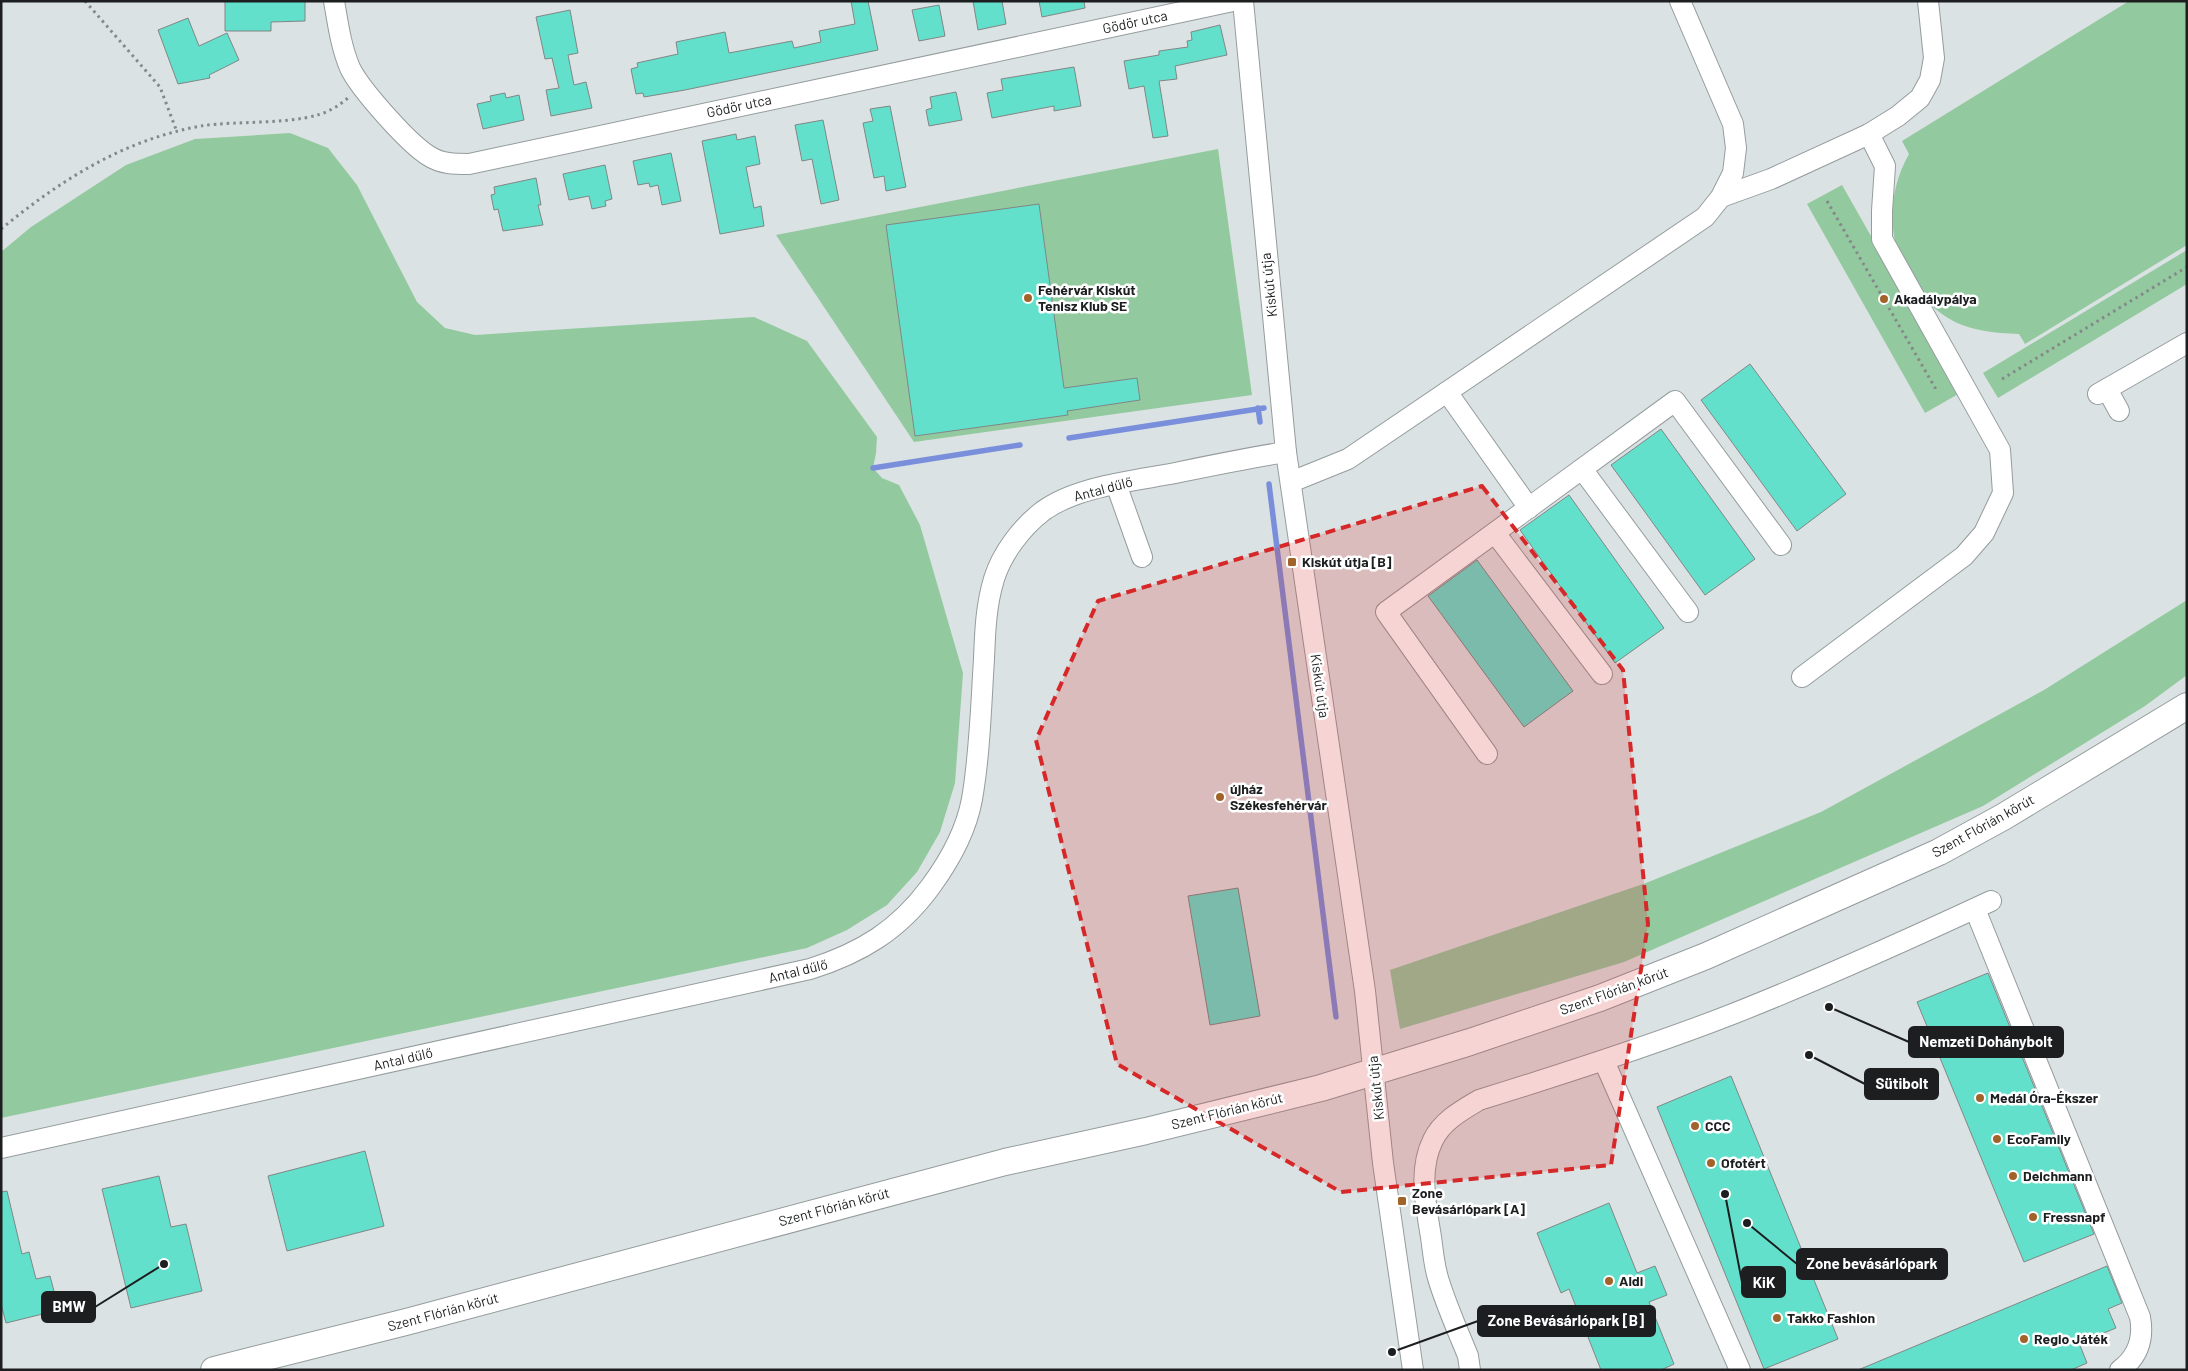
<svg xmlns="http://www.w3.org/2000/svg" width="2188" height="1371" font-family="Barlow,sans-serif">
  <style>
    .green { fill: #93c99f }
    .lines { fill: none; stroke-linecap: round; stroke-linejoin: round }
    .stream { stroke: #7a8fdb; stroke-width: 5.5 }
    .building { fill: #63e0cc; stroke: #808785 }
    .minor-casing { stroke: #959c9d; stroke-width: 22 }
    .major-casing { stroke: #959c9d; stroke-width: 28 }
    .path { stroke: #848889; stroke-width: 3; stroke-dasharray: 2.5 4; stroke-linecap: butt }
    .minor { stroke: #fff; stroke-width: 20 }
    .major { stroke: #fff; stroke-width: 26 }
    .marked { fill: #d62828; fill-opacity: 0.2; stroke: #d62828; stroke-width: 4; stroke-dasharray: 10 6; stroke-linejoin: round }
    .poi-dot { fill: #a16329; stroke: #fff; stroke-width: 2 }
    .labels { text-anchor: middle; stroke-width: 5; stroke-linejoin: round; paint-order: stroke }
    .street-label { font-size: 14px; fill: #1c1e1f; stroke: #fff }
    .poi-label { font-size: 14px; font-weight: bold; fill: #1c1e1f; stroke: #fff; text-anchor: start }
    .leader { fill: none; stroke: #1c1e1f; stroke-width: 2 }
    .callout-dot { fill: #1c1e1f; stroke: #fff; stroke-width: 2 }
    .callout { fill: #1c1e1f; stroke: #1c1e1f; stroke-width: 2 }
    .callout-label { font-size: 15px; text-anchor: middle; font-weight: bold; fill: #fff }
  </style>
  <rect width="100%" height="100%" fill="#dbe2e3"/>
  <g class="green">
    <path d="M2129 1H2187V245L2025 344 2019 334C1995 333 1969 331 1948 318 1892 283 1877 210 1909 154L1902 141Z"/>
    <polygon points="290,133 328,148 357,185 417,302 445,328 475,335 754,317 807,341 877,437 876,453 873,468 882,478 899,485 920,525 963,673 955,783 940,832 917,872 887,905 847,930 807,948 1,1118 1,252 31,227 126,165 195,139"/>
    <polygon points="1218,149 1252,395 914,442 776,235"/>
    <polygon points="1842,185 1960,393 1925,413 1807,204"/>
    <polygon points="2187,250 2187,284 1998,398 1983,373"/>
    <polygon points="2187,600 2187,675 2145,706 1983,806 1624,962 1400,1029 1390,970 1646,883 1821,812 2044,690"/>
  </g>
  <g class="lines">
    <g class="stream">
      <polyline points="1258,408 1260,422"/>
      <polyline points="1069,438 1264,408"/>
      <polyline points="873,468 1020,445"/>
      <polyline points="1269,484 1336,1017"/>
    </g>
  </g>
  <g class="building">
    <polygon points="225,1 305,1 305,21 271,22 271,31 225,31"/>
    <polygon points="851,1 868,1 878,50 685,90 644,97 643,93 636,94 631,69 638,67 637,63 678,54 676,42 725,32 729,53 792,41 794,48 821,42 819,31 855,24"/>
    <polygon points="973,1 1002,1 1006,24 978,30"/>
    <polygon points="1039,1 1084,1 1085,8 1042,17"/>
    <polygon points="939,5 945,36 919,41 912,10"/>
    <polygon points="570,10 578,53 568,55 574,85 586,82 592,108 551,116 546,90 559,88 552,58 545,59 536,17"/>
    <polygon points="188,18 199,46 227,33 239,60 209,75 210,78 178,84 158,30"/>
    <polygon points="1220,25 1227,55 1175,66 1177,79 1159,81 1168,136 1153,138 1144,86 1129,89 1124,61 1159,55 1159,51 1188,47 1187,41 1192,40 1191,32"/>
    <polygon points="1074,67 1081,106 1054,111 1054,106 992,118 987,93 1003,90 1001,79"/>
    <polygon points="956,92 962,120 929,126 926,110 932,108 930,97"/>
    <polygon points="505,93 506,98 519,95 524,120 483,129 477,104 491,101 490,96"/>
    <polygon points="890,106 906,187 886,191 884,176 874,178 863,123 873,121 870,109"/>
    <polygon points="823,120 839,200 821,204 812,159 802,161 795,125"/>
    <polygon points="736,134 737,140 755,136 760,164 746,167 754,208 761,206 764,226 720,234 702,141"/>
    <polygon points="671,153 681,201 662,205 658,185 650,187 649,183 638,185 633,161"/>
    <polygon points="605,165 612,199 605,201 606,206 592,209 589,196 569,200 563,174"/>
    <polygon points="536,178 541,205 538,205 543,225 503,231 498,209 494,210 491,195 495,194 494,187"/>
    <polygon points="1039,204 1064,388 1137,378 1140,400 1067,411 1068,415 915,436 886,225"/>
    <polygon points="1750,364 1846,494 1797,531 1701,400"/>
    <polygon points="1661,429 1755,559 1705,595 1611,465"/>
    <polygon points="1569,495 1664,628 1615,663 1520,530"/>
    <polygon points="1477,560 1573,691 1524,727 1428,596"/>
    <polygon points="1238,888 1260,1016 1210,1025 1188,896"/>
    <polygon points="1988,973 2094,1234 2024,1262 1917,1002"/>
    <polygon points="1731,1076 1838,1339 1764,1369 1657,1107"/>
    <polygon points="365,1151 384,1226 287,1251 268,1176"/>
    <polygon points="159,1176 171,1227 186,1224 202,1291 131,1308 102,1189"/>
    <polygon points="7,1191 22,1254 29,1252 36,1279 50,1276 59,1310 6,1323 1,1304 1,1192"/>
    <polygon points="1609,1203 1637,1273 1655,1266 1667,1295 1649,1302 1674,1364 1661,1370 1601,1370 1569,1289 1561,1293 1537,1233"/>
    <polygon points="2107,1266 2122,1303 2108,1309 2116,1328 2079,1343 2087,1363 2071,1370 1858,1370"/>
  </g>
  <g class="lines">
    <g class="minor-casing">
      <g id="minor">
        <path d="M334 1C338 24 341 47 350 68 360 89 409 144 429 156 441 164 455 164 469 164L1233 1"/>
        <polyline points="1243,1 1286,452 1365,991 1383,1163 1413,1370"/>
        <polyline points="1721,197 1771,179 1869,134 1898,116 1920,98 1930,80 1934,58 1928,1"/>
        <polyline points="2107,389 2119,411"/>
        <polyline points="1447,392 1529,508"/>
        <polyline points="2098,394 2187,343"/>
        <polyline points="1582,469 1688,612"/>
        <polyline points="1291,482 1348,459 1705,217 1721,197 1733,173 1736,148 1733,124 1680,1"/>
        <polyline points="1116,484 1142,557"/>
        <polyline points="1495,533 1602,674"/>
        <polyline points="1802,677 1964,556 1984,533 2003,493 2000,450 1882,239 1882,211 1885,166 1869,134"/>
        <polyline points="1487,754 1386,612 1675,401 1781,545"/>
        <path d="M1975 909 2140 1317C2144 1339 2138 1357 2120 1370"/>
        <polyline points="1604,1061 1740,1370"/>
        <path d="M1 1148 810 969C861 953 899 930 931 886 950 860 966 832 972 799 980 753 981 705 984 659 985 632 986 605 994 579 1002 553 1022 527 1043 511 1076 487 1131 481 1170 474 1209 466 1247 458 1286 452"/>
        <path d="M1470 1370 1468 1356C1458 1331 1446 1305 1438 1278 1434 1265 1433 1251 1431 1237 1426 1206 1418 1170 1433 1140 1442 1121 1462 1110 1479 1100 1563 1074 1648 1047 1730 1015 1819 980 1905 941 1991 901"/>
      </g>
    </g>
    <g class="major-casing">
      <polyline id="major" points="214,1370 406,1322 1005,1162 1146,1131 1321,1088 1470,1042 1600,998 1706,956 1939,852 2003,817 2187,706"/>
    </g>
    <g class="path">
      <polyline points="85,1 160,87 177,132"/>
      <polyline points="1827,201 1937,391"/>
      <path d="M1 229C61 180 123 140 201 126 237 120 303 126 332 109 338 106 343 102 348 98"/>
      <polyline points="2002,379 2187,267"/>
    </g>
    <use href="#minor" class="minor"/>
    <use href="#major" class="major"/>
  </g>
  <path class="marked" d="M1482 486 1623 670 1648 924 1611 1165 1341 1192 1117 1064 1036 740 1098 601Z"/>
  <g class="poi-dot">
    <circle cx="1028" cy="298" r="5"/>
    <circle cx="1884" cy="299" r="5"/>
    <rect x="1287" y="557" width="10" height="10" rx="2.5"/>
    <circle cx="1220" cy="797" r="5"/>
    <circle cx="1980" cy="1098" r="5"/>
    <circle cx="1695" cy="1126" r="5"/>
    <circle cx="1997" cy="1139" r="5"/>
    <circle cx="1711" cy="1163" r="5"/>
    <circle cx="2013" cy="1176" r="5"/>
    <rect x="1397" y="1196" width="10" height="10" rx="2.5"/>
    <circle cx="2033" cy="1217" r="5"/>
    <circle cx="1609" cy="1281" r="5"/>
    <circle cx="1777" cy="1318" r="5"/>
    <circle cx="2024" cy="1339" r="5"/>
  </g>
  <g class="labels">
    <g class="street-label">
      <text transform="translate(1135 22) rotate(-12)" y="5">Gödör utca</text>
      <text transform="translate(739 106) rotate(-12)" y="5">Gödör utca</text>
      <text transform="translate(1269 285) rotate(-96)" y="5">Kiskút útja</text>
      <text transform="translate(1103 489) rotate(-15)" y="5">Antal dűlő</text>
      <text transform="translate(1320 686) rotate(82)" y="5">Kiskút útja</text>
      <text transform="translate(1983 826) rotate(-29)" y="5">Szent Flórián körút</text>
      <text transform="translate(798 971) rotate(-14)" y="5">Antal dűlő</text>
      <text transform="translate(1614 991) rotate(-20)" y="5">Szent Flórián körút</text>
      <text transform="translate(403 1059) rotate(-13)" y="5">Antal dűlő</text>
      <text transform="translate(1376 1088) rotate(-96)" y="5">Kiskút útja</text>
      <text transform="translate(1227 1111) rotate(-14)" y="5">Szent Flórián körút</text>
      <text transform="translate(834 1207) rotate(-15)" y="5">Szent Flórián körút</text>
      <text transform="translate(443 1312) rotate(-15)" y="5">Szent Flórián körút</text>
    </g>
    <g class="poi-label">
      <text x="1038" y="295">Fehérvár Kiskút<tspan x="1038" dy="16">Tenisz Klub SE</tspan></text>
      <text x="1894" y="304">Akadálypálya</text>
      <text x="1302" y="567">Kiskút útja [B]</text>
      <text x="1230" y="794">újház<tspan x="1230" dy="16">Székesfehérvár</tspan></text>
      <text x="1990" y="1103">Medál Óra-Ékszer</text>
      <text x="1705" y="1131">CCC</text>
      <text x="2007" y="1144">EcoFamily</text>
      <text x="1721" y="1168">Ofotért</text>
      <text x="2023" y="1181">Deichmann</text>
      <text x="1412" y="1198">Zone<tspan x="1412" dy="16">Bevásárlópark [A]</tspan></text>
      <text x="2043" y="1222">Fressnapf</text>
      <text x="1619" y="1286">Aldi</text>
      <text x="1787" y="1323">Takko Fashion</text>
      <text x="2034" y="1344">Regio Játék</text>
    </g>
  </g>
  <path class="leader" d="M1829 1007L1909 1042M1809 1055L1865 1084M1747 1223L1797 1264M1725 1194L1742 1282M164 1264L95 1307M1392 1352L1478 1321"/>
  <g class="callout-dot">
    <circle cx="1829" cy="1007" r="5"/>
    <circle cx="1809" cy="1055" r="5"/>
    <circle cx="1747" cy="1223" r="5"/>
    <circle cx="1725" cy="1194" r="5"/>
    <circle cx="164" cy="1264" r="5"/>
    <circle cx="1392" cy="1352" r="5"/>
  </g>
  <g class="callout">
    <rect x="1909" y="1027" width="154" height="30" rx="5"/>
    <rect x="1865" y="1069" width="73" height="30" rx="5"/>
    <rect x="1797" y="1249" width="150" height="30" rx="5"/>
    <rect x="1742" y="1267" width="43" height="30" rx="5"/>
    <rect x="42" y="1292" width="53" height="30" rx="5"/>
    <rect x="1478" y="1306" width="177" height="30" rx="5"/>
  </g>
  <g class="callout-label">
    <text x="1986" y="1047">Nemzeti Dohánybolt</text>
    <text x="1902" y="1089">Sütibolt</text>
    <text x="1872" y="1269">Zone bevásárlópark</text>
    <text x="1764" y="1288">KiK</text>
    <text x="69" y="1312">BMW</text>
    <text x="1566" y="1326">Zone Bevásárlópark [B]</text>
  </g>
  <rect width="2188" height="1371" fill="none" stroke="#1c1e1f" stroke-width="5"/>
</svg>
